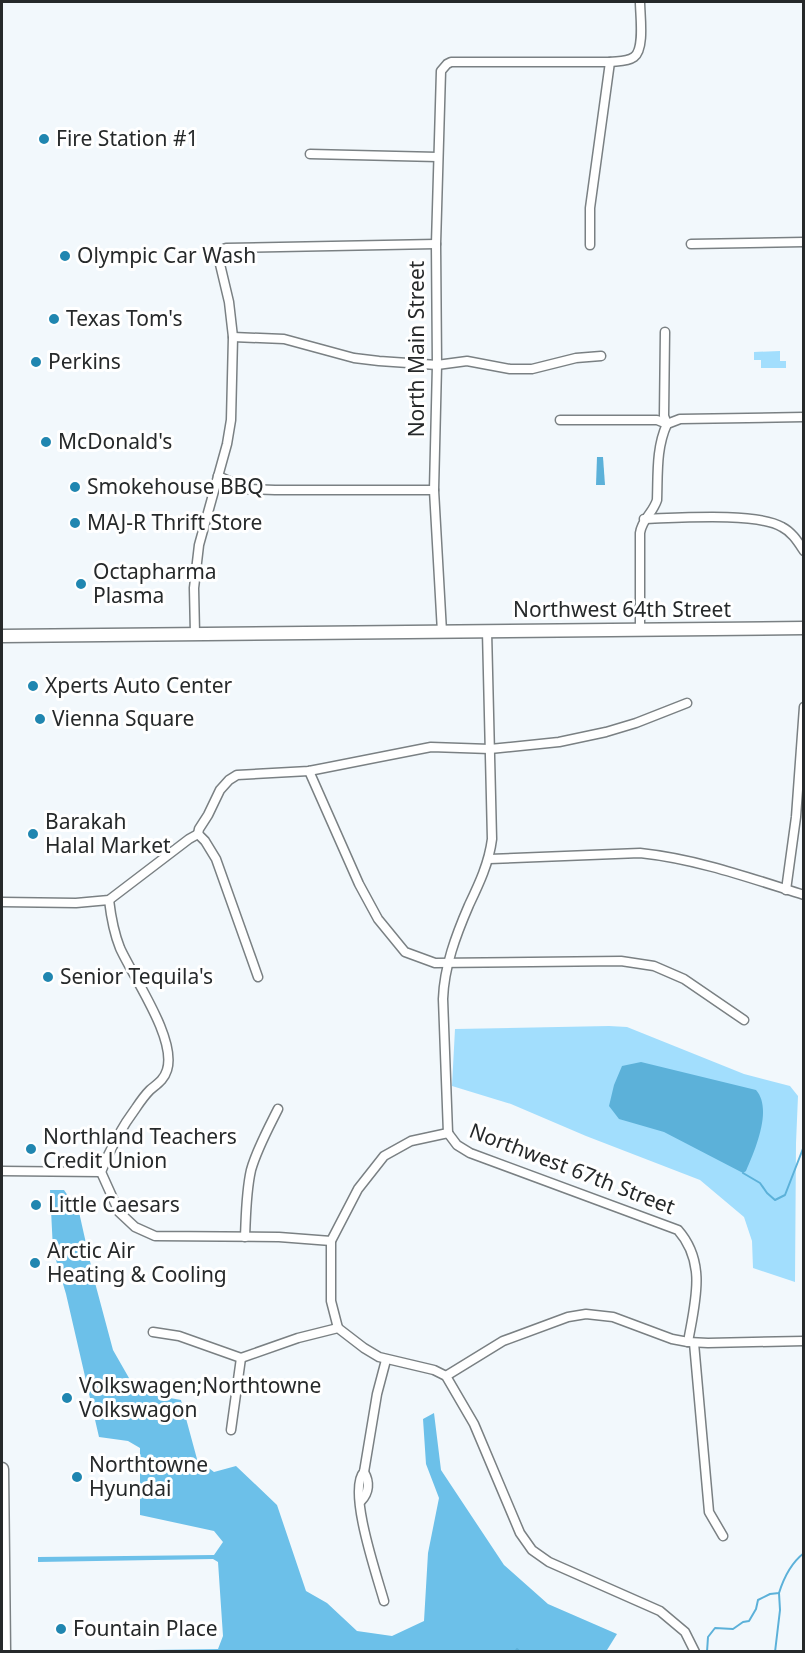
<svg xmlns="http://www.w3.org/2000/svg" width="805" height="1653" font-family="'Noto Sans',sans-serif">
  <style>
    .green { fill: #a2defd }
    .forest { fill: #6cc0e9 }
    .water { fill: #5cb1d9 }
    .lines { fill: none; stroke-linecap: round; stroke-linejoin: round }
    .stream { stroke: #5cb1d9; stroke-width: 2 }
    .street-casing { stroke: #7a8083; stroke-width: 11 }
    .secondary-casing { stroke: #7a8083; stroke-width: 15 }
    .street { stroke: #fff; stroke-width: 8 }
    .secondary { stroke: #fff; stroke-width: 12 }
    .poi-dot { fill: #2086b0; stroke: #fff; stroke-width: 2 }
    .labels { text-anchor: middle; stroke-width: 6; stroke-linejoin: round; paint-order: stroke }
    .poi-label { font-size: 21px; fill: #26292a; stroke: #fff; text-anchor: start }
    .street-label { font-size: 21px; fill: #26292a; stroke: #fff }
  </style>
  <rect width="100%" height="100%" fill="#f2f8fc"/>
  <g class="green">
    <polygon points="780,351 780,361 786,361 786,368 761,368 761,360 754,360 754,352"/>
    <polygon points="609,1026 627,1027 744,1074 790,1086 798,1096 796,1143 795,1282 753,1268 752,1241 744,1217 700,1180 586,1136 511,1104 452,1086 455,1029"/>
  </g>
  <polygon class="forest" points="50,1190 64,1190 79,1212 94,1279 113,1350 137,1392 181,1400 197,1459 214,1472 236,1466 277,1505 306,1591 327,1603 357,1631 392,1636 424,1621 428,1553 439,1498 426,1464 423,1419 434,1413 441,1470 504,1565 548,1604 617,1634 607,1650 610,1651 87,1651 218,1649 223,1636 218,1562 213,1559 38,1562 38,1557 214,1555 223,1542 214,1531 140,1515 140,1448 128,1441 99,1437 66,1294 53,1250"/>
  <g class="water">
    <polygon points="597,457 603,457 605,485 596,485"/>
    <path d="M641 1062 756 1090C773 1109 755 1150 746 1171L743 1173 664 1132 619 1119 609 1106 614 1085 622 1066Z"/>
  </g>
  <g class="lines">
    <g class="stream">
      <polyline points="743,1173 760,1183 767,1193 775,1200 785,1195 804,1146"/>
      <polyline points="515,1652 517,1649 520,1652"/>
      <path d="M707 1652 708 1637 715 1628 733 1629 743 1622 749 1621 756 1609 758 1600 770 1594 779 1593C784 1577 791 1563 804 1553"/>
      <polyline points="775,1652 780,1610 779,1593"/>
    </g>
    <g class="street-casing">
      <g id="street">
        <polyline points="310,154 438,157"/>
        <polyline points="691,244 804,242"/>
        <polyline points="590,245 590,208 610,62"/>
        <polyline points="233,337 284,339 354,358 379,361 437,365 467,361 510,369 532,369 576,358 601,356"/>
        <polyline points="560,420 657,420 667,424 680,419 804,417"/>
        <polyline points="218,476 247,489 275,490 434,490"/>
        <path d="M644 519C677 518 757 512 782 527 792 532 798 542 804 551"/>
        <path d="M640 630V533C642 519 653 513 657 500 658 474 656 448 667 424L664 416 665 332"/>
        <path d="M442 632 434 490 437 365 436 244 441 71 447 64 451 62H610C618 61 627 62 634 57 645 49 640 15 640 2"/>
        <polyline points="195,634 194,588 199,545 227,444 231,420 233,337 229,302 219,260 222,250 226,248 436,244"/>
        <polyline points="309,771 359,884 378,919 405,952 435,963 621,961 654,966 684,979 744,1020"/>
        <polyline points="198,834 199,829 208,815 220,790 229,780 237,775 309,771 431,747 490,749 559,742 606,732 636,723 687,703"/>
        <polyline points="198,834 205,841 216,859 258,977"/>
        <path d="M489 859 640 853C697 859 750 878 804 895"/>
        <polyline points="786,890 796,817 804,707"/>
        <polyline points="2,902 76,903 109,900 189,839 198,834"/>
        <path d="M448 1133 443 999C444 967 456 935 469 905 479 884 489 863 492 839L487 631"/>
        <path d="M448 1133 457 1145 470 1153 678 1230C707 1263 695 1302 688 1342"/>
        <polyline points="2,1171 101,1172"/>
        <path d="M101 1172C110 1149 121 1128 136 1108 140 1102 145 1095 150 1090 157 1084 164 1080 167 1070 177 1039 133 977 120 948 114 933 111 917 109 900"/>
        <polyline points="101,1172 119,1212 135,1227 155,1236 279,1237 331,1241"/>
        <path d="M245 1237C246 1215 246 1192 251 1170 257 1149 268 1129 278 1109"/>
        <polyline points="338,1328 331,1301 331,1241 358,1189 384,1156 411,1141 448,1133"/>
        <polyline points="153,1332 179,1336 241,1358 298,1338 338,1328 364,1348 379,1357 434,1370 446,1376 474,1424 520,1533 532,1550 549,1562 660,1611 685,1632 695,1652"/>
        <polyline points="694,1343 709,1512 723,1536"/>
        <polyline points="446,1376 503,1341 568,1317 586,1314 613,1317 672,1339 688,1342 708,1343 804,1341"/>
        <polyline points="231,1430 241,1358"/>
        <path d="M361 1501C369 1493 370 1482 364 1472"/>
        <path d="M384 1601C377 1576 347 1489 364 1472L377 1394 386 1360"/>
      </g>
    </g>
    <g class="secondary-casing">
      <g id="secondary">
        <polyline points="2,636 804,628"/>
        <polyline points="2,1469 4,1652"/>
      </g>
    </g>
    <use href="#street" class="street"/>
    <use href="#secondary" class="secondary"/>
  </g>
  <g class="poi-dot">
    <circle cx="44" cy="139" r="6"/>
    <circle cx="65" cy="256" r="6"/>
    <circle cx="54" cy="319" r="6"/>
    <circle cx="36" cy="362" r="6"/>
    <circle cx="46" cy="442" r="6"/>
    <circle cx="75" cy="487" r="6"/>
    <circle cx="75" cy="523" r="6"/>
    <circle cx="81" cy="584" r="6"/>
    <circle cx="33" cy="686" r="6"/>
    <circle cx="40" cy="719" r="6"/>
    <circle cx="33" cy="834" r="6"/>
    <circle cx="48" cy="977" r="6"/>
    <circle cx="31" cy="1149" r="6"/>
    <circle cx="36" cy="1205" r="6"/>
    <circle cx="35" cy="1263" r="6"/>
    <circle cx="67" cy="1398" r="6"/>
    <circle cx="77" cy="1477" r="6"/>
    <circle cx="61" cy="1629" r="6"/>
  </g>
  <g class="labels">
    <g class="poi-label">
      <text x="56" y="146">Fire Station #1</text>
      <text x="77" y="263">Olympic Car Wash</text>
      <text x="66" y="326">Texas Tom's</text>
      <text x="48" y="369">Perkins</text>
      <text x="58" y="449">McDonald's</text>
      <text x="87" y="494">Smokehouse BBQ</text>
      <text x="87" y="530">MAJ-R Thrift Store</text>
      <text x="93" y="579">Octapharma<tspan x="93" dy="24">Plasma</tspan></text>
      <text x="45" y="693">Xperts Auto Center</text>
      <text x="52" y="726">Vienna Square</text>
      <text x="45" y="829">Barakah<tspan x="45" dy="24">Halal Market</tspan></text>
      <text x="60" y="984">Senior Tequila's</text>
      <text x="43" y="1144">Northland Teachers<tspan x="43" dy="24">Credit Union</tspan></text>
      <text x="48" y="1212">Little Caesars</text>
      <text x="47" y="1258">Arctic Air<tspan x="47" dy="24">Heating &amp; Cooling</tspan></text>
      <text x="79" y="1393">Volkswagen;Northtowne<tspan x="79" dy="24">Volkswagon</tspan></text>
      <text x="89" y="1472">Northtowne<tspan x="89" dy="24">Hyundai</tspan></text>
      <text x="73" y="1636">Fountain Place</text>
    </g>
    <g class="street-label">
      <text transform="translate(417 349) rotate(-90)" y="7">North Main Street</text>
      <text x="622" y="617">Northwest 64th Street</text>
      <text transform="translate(572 1169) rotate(21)" y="7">Northwest 67th Street</text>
    </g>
  </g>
  <rect width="805" height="1653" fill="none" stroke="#26292a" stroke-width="6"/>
</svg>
